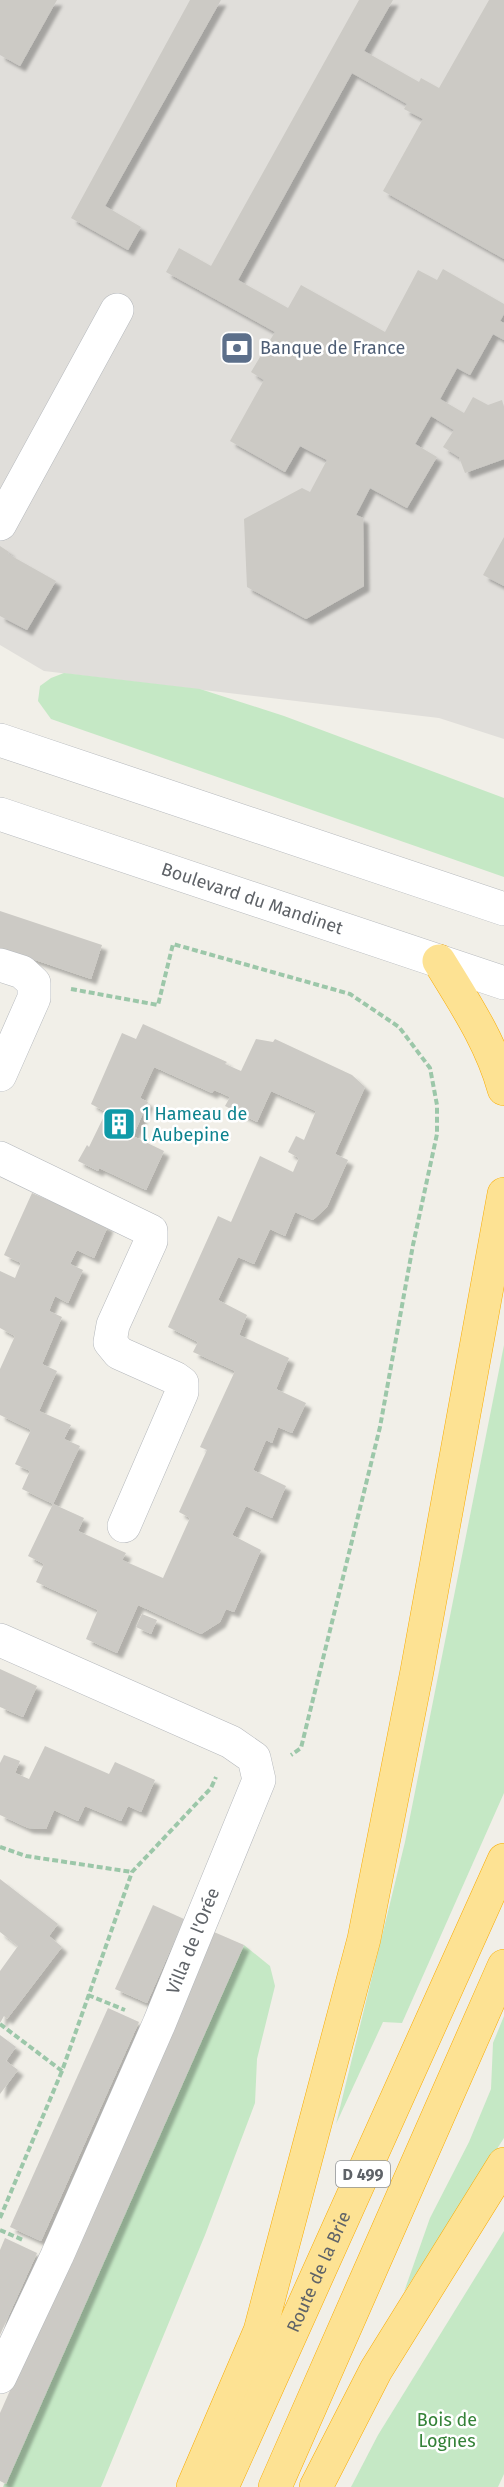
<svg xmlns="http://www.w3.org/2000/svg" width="504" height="2487" font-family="'Fira Sans',sans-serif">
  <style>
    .industrial { fill: #e0deda }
    .green { fill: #c5e8c5 }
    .building { fill: #cccac5; filter: url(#shadow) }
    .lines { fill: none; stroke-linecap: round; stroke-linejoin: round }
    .minor-casing { stroke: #b5b8bc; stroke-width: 34 }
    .highway-casing { stroke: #f9ab00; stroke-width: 34 }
    .path { stroke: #9cc7a9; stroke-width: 4; stroke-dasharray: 6 3; stroke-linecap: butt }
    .minor { stroke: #fff; stroke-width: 33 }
    .highway { stroke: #fde293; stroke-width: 33 }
    .labels { text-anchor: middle; stroke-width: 5; stroke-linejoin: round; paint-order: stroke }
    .shield { fill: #fff; stroke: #8f9295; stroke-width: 1.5 }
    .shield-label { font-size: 16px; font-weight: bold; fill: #5f6368 }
    .service-label { font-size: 18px; fill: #4e5e75; stroke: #fff; text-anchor: start }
    .street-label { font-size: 18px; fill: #5f6368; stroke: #fff }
    .culture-label { font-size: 18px; fill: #0d838f; stroke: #fff; text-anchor: start }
    .park-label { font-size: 18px; fill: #348238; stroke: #fff }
  </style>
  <defs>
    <filter id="shadow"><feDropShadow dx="5.5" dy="5.5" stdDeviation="1.5" flood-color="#0004"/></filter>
  </defs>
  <rect width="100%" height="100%" fill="#f1efe8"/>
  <polygon class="industrial" points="0,0 504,0 504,739 439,718 44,671 0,645"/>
  <g class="green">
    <polygon points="64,673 200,689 284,716 504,798 504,877 51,719 38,701 40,686 51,678"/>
    <polygon points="504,1345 504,1793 402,2023 383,2022 336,2124 405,1842"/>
    <polygon points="244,1945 270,1966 275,1986 257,2059 255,2103 205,2235 101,2487 3,2487"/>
    <polygon points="504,2016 504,2138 404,2292 430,2218 469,2142 491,2089 493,2043"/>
    <polygon points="504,2231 504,2474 498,2487 351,2487 378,2435"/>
  </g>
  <g class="building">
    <polygon points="0,0 57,0 20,66 0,55"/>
    <polygon points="190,0 221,0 105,206 141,227 128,250 71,218"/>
    <polygon points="359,0 393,0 364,51 419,82 421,78 439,88 489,0 504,0 504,259 383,191 423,119 404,109 407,104 352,73 238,280 288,308 301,285 385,332 418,270 437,280 443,269 504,304 504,314 500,321 504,323 504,340 493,334 470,375 457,368 440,399 464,413 473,397 488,405 502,400 504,407 504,459 465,473 459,457 443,447 454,430 431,416 415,444 437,457 407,508 370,488 356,515 363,518 364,586 306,619 247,587 244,519 302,488 310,492 327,460 300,446 285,472 230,441 264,380 251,372 275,332 166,272 179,248 211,266"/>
    <polygon points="504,537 504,586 483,575"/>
    <polygon points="0,546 9,552 8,554 56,581 27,630 0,616"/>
    <polygon points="0,911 102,945 91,979 0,948"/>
    <polygon points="143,1024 227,1062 225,1064 241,1071 256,1039 273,1042 275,1039 352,1075 365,1087 335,1154 348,1160 327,1207 313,1220 295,1212 285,1236 270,1229 254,1264 238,1257 218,1300 247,1315 239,1335 289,1358 276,1389 306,1403 292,1433 278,1427 272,1443 266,1440 253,1470 286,1486 272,1518 246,1506 232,1535 261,1550 234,1612 226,1609 220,1622 201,1634 138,1605 117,1653 86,1639 98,1610 36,1582 44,1564 28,1556 53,1504 84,1518 78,1531 126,1553 122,1560 163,1578 190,1518 179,1512 207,1450 200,1447 235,1371 193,1352 198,1342 168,1327 218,1216 231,1222 260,1156 293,1172 299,1158 288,1152 296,1136 304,1140 316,1111 271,1091 257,1122 225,1106 230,1097 214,1090 212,1093 154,1067 140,1098 148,1102 133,1136 164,1151 146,1190 99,1168 98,1171 78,1161 87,1145 89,1147 106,1112 91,1104 122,1033 136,1039"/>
    <polygon points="32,1193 108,1226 94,1258 77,1250 70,1264 83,1270 68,1303 55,1296 49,1311 62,1317 42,1364 57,1371 39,1411 71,1425 64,1439 80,1446 53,1504 22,1489 30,1471 15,1464 31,1430 0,1415 0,1369 15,1336 0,1328 0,1271 15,1278 21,1263 4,1255"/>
    <polygon points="142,1614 157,1620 151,1634 136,1627"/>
    <polygon points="0,1669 37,1686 23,1717 0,1707"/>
    <polygon points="45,1746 109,1774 115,1762 155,1780 141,1812 128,1806 121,1821 85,1806 78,1821 54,1810 46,1829 28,1828 0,1815 0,1763 4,1755 20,1761 15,1773 29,1779"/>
    <polygon points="0,1879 58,1924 49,1936 62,1947 7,2019 4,2016 0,2023 0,1971 18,1946 0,1932"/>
    <polygon points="153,1905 184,1919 147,2003 115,1989"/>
    <polygon points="214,1932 244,1945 6,2484 0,2481 0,2413"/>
    <polygon points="108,2008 139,2022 41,2241 10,2227"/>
    <polygon points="0,2035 16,2047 6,2061 18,2070 0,2094"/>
    <polygon points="5,2238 37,2253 0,2335 0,2250"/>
  </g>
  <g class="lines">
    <g class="minor-casing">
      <g id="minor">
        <polyline points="0,524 117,310"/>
        <polyline points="0,740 504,909"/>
        <path id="s1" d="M0 814 504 983"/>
        <polyline points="0,965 22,972 34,983 34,998 0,1075"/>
        <polyline points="0,1158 151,1231 151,1241 113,1325 110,1342 119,1353 175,1378 182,1383 182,1392 124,1526"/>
        <polyline points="0,1640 231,1742 254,1758 259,1780 159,2024 57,2256 0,2377"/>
      </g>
    </g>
    <g class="highway-casing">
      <g id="highway">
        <path d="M439 961C464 1002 491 1042 504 1089"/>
        <polyline points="193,2487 260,2331 364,1939 417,1671 504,1194"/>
        <path id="s2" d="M222 2487 504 1860"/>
        <polyline points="275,2487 504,1966"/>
        <polyline points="316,2487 376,2370 504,2164"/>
      </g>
    </g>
    <g class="path">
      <polyline points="71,989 158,1005 173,944 350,994 399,1027 430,1068 437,1105 437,1134 413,1245 380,1427 301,1748 291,1755"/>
      <polyline points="0,1847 26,1856 132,1872"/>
      <polyline points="88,1995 125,2010"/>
      <polyline points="0,2024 62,2071 132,1872 211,1788 216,1777"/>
      <polyline points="0,2218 62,2071"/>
      <polyline points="0,2230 23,2240"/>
    </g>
    <use href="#minor" class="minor"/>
    <use href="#highway" class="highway"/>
  </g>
  <defs>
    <g id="bank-square" transform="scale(1.725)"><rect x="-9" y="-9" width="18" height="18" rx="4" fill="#5c6f8a" stroke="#fff"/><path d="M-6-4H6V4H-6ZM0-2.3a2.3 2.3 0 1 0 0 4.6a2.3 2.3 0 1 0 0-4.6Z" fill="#fff"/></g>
    <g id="building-square" transform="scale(1.725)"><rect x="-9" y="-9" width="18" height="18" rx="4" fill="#0f9aa8" stroke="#fff"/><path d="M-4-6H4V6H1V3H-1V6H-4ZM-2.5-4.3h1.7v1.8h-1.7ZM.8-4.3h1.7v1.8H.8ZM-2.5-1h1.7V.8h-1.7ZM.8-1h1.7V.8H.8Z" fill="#fff"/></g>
  </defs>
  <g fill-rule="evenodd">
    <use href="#bank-square" x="237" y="348"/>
    <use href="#building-square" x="119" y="1124"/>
  </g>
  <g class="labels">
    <rect class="shield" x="336" y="2161" width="54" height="26" rx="4.5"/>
    <g class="shield-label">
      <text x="363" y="2180">D 499</text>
    </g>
    <g class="service-label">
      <text x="260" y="354">Banque de France</text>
    </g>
    <g class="street-label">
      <text dy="6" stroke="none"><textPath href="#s1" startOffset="266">Boulevard du Mandinet</textPath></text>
      <text transform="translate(193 1941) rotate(-68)" y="6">Villa de l'Orée</text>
      <text dy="6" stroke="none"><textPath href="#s2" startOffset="236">Route de la Brie</textPath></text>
    </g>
    <g class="culture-label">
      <text x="142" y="1120">1 Hameau de<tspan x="142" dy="21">l Aubepine</tspan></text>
    </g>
    <g class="park-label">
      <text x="447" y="2426">Bois de<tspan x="447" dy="21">Lognes</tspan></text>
    </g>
  </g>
</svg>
